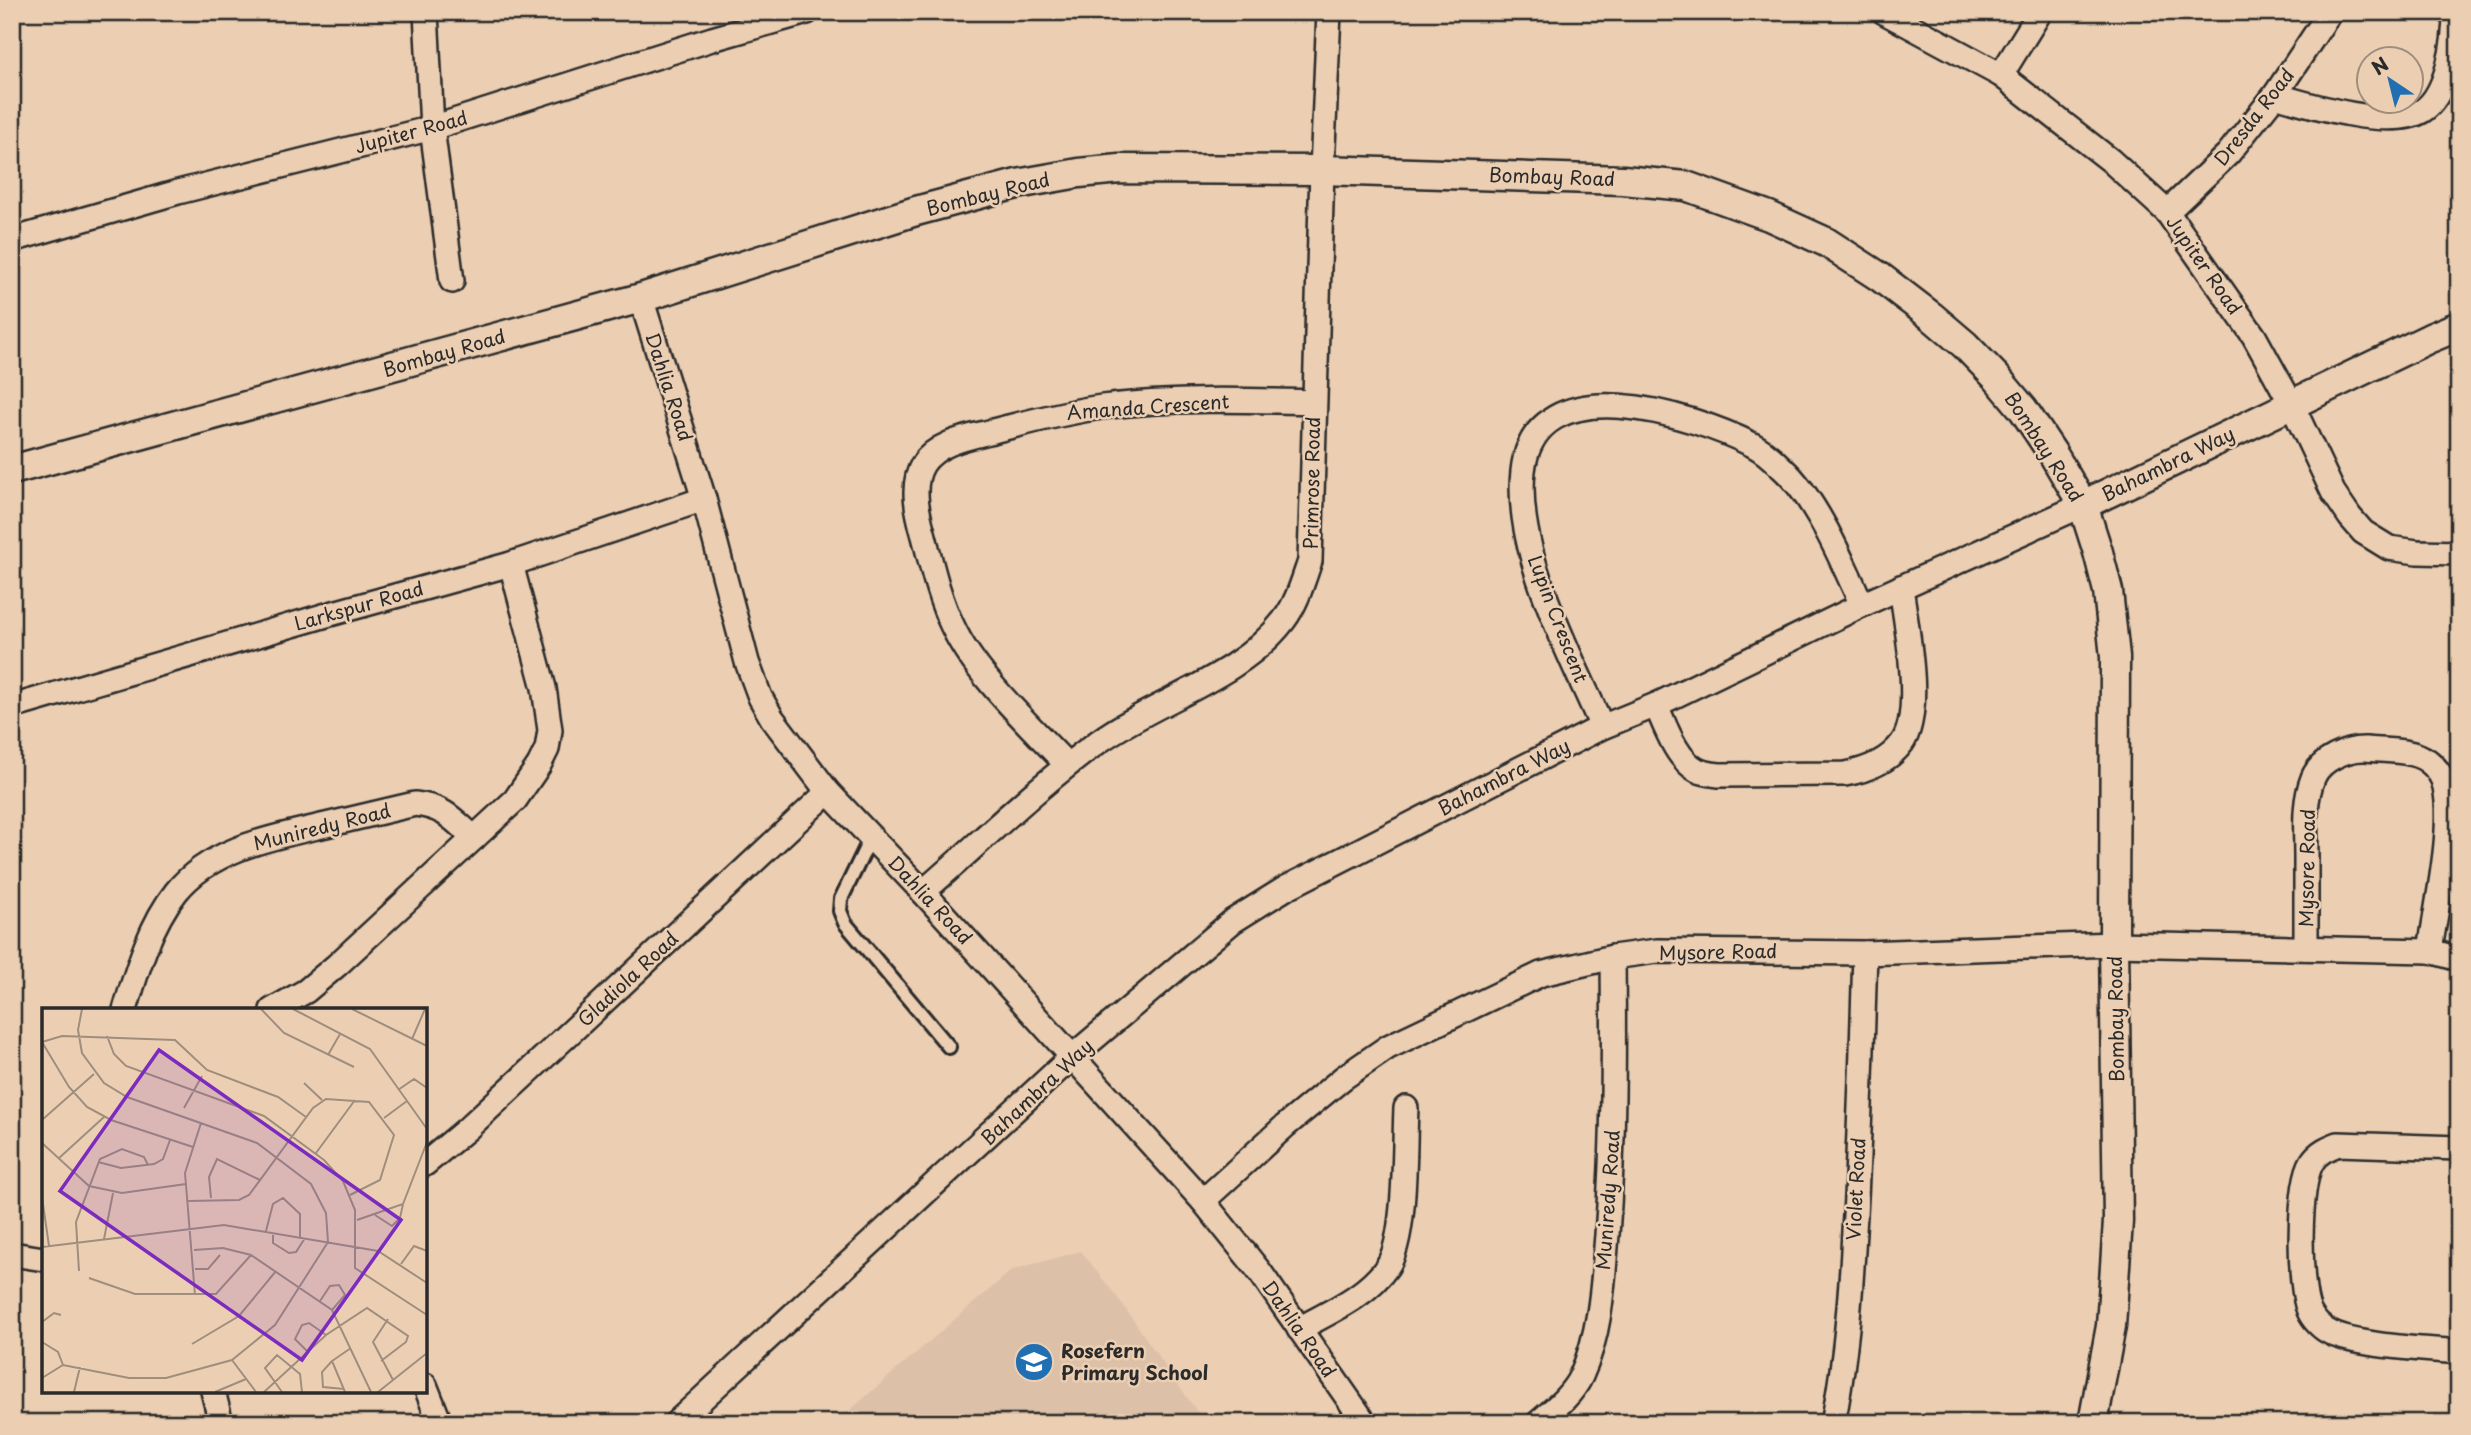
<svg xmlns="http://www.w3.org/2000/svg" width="2471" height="1435" font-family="'Playpen Sans',sans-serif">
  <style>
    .built { fill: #dcc1a8 }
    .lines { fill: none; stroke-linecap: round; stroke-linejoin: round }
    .service-casing { stroke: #2b2b2b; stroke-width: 18 }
    .minor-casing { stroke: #2b2b2b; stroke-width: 28 }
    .tertiary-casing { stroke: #2b2b2b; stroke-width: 33 }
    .service { stroke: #eccfb3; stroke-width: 12 }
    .minor { stroke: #eccfb3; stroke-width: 23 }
    .tertiary { stroke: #eccfb3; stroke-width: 28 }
    .labels { text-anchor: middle; stroke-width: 5; stroke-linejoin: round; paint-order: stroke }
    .street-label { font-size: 19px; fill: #2b2b2b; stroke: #eccfb3 }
    .poi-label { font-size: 19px; font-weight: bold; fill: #2b2b2b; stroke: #eccfb3; text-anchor: start }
    .inset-road { fill: none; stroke: #9f8d7d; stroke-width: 2 }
    .view { fill: #7b2cbf; fill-opacity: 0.15; stroke: #7b2cbf; stroke-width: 3.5 }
    .inset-edge { fill: none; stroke: #2b2b2b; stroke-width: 3.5 }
  </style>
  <rect width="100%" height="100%" fill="#eccfb3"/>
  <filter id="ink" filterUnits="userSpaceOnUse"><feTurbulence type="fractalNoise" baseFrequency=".0143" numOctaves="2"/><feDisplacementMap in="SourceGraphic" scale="14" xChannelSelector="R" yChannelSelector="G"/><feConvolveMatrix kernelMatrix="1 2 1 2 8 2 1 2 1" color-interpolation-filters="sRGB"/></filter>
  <g filter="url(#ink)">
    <polygon class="built" points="1081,1251 1120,1301 1205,1423 835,1423 1012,1270"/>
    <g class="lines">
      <g class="service-casing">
        <polyline id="service" points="871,837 841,899 840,911 845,923 949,1047"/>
      </g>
      <g class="minor-casing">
        <g id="minor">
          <polyline points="426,12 432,128 452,281"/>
          <polyline points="1884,12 2001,75 2110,160 2167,212 2254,336 2292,405 2333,492 2350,517 2363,532 2389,548 2417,552 2459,553"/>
          <polyline points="2001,75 2040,12"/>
          <path d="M2275 95C2309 105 2391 130 2422 111 2448 95 2455 40 2455 12"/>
          <polyline points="2167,212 2228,154 2275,95 2330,12"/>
          <polyline points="12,240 178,192 432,128 712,39 807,12"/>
          <polyline points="641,298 704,499 747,662 760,697 772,718 828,792 923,892 1203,1201 1260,1272 1365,1423"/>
          <path d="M1656 705C1665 725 1676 759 1697 770 1703 773 1711 774 1719 775L1845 774C1867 770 1888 762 1902 743 1924 712 1906 625 1901 587"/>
          <polyline points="12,707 330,614 511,564 704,499"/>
          <path d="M1602 727C1570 653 1514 552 1523 471 1535 363 1693 415 1753 445 1763 450 1774 460 1782 468 1816 498 1843 563 1862 605"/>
          <path d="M1067 765C1031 726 975 675 953 627 939 599 932 567 924 536 918 515 910 485 923 464 937 442 970 437 993 431 1029 422 1065 412 1102 407 1172 398 1243 400 1313 402"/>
          <path d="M923 892C981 842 1036 787 1098 742 1156 700 1240 678 1284 620 1297 603 1303 581 1310 561L1322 170 1329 12"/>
          <path d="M2306 948C2306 918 2306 888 2306 858 2306 831 2303 803 2313 778 2320 760 2347 748 2366 749 2386 751 2411 749 2428 761 2436 767 2443 777 2445 787 2454 829 2436 907 2430 951"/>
          <path d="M125 1010C137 970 150 925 176 892 211 848 274 837 326 825 355 818 385 811 415 804 444 807 453 819 474 838"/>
          <polyline points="272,1010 306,991 337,965 515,800 539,765 547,749 550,730 544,688 511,564"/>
          <path d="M2459 1148 2338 1144C2328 1148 2318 1152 2312 1162 2298 1185 2298 1285 2309 1311 2313 1320 2322 1329 2331 1333 2356 1346 2428 1349 2459 1352"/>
          <polyline points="425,1164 467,1129 828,792"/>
          <polyline points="1203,1201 1285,1126 1343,1078 1388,1047 1541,974 1613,957 1657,951 1865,953 2114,944 2430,951 2459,959"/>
          <polyline points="12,1254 44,1259"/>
          <path d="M1299 1329C1329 1312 1366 1297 1387 1267 1407 1238 1404 1146 1406 1108"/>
          <polyline points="425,1385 440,1423"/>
          <polyline points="213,1391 221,1423"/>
          <polyline points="676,1423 1073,1056 1233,921 1286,888 1602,727 1656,705 1862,605 2083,505"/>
          <path d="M1538 1423C1554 1409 1572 1395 1581 1376 1601 1332 1603 1282 1607 1235 1614 1142 1614 1050 1613 957"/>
          <path d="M1833 1423C1846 1359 1851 1296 1854 1231 1860 1139 1862 1046 1865 953"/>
        </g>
      </g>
      <g class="tertiary-casing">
        <g id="tertiary">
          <polyline points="12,470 641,298 916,211 1017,184 1079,173 1120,169 1322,170 1623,180 1686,186 1769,216 1826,242 1880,277 1931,316 1965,345 1997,378 2023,409 2053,454 2083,505 2098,552 2108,591 2115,657 2114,944 2118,1221 2111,1326 2093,1423"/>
          <polyline points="2083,505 2430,338 2459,326"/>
        </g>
      </g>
      <use href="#service" class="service"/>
      <use href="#minor" class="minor"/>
      <use href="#tertiary" class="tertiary"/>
    </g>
  </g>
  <defs>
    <g id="school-disc" transform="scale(2.0125)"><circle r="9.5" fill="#1f6fb2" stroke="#eccfb3"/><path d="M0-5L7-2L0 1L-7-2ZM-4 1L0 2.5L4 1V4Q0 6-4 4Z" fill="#fff"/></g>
  </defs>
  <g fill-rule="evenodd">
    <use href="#school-disc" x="1034" y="1362"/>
  </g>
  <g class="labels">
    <g class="street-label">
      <text transform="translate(2254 117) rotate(-52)" y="7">Dresda Road</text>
      <text transform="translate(411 132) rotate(-15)" y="7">Jupiter Road</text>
      <text transform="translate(1552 177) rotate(2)" y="7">Bombay Road</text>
      <text transform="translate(988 194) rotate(-14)" y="7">Bombay Road</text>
      <text transform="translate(2204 265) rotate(55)" y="7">Jupiter Road</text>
      <text transform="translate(444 353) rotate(-16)" y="7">Bombay Road</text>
      <text transform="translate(669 387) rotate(72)" y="7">Dahlia Road</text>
      <text transform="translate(1148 407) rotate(-4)" y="7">Amanda Crescent</text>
      <text transform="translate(2044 447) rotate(57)" y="7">Bombay Road</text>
      <text transform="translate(2168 464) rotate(-26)" y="7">Bahambra Way</text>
      <text transform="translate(1312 483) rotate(-89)" y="7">Primrose Road</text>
      <text transform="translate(359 606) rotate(-16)" y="7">Larkspur Road</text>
      <text transform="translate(1558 619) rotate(69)" y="7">Lupin Crescent</text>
      <text transform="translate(1504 777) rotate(-27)" y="7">Bahambra Way</text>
      <text transform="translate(322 827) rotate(-14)" y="7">Muniredy Road</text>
      <text transform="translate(2307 868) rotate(-89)" y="7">Mysore Road</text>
      <text transform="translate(930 900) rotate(47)" y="7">Dahlia Road</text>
      <text transform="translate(1718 952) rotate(-1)" y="7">Mysore Road</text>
      <text transform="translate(628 979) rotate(-43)" y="7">Gladiola Road</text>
      <text transform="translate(2116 1019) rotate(-91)" y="7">Bombay Road</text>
      <text transform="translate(1037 1092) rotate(-43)" y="7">Bahambra Way</text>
      <text transform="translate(1856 1189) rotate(-87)" y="7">Violet Road</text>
      <text transform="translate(1608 1200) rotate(-86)" y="7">Muniredy Road</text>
      <text transform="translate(1299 1329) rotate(55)" y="7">Dahlia Road</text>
    </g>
    <g class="poi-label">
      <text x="1061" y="1358">Rosefern<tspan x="1061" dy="22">Primary School</tspan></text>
    </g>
  </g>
  <g transform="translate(42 1008)">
    <rect width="385" height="385" fill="#eccfb3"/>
    <path class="inset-road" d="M219 1 242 25 312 59M251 1 328 41 385 121M310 1 385 38M65 28 72 46 84 58 222 108 282 152 301 173 313 202V260L385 307M370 31 383 1M0 34 20 28 133 32 165 62 236 89 264 109M0 34 27 79 45 99 69 112 151 139M286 47 298 26M262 75 280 92M356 82 372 71 385 80M142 100 160 68M342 110 365 93M0 112 52 66M0 135 47 178 80 185 144 176M274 145 313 92M16 151 62 109M56 154 79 160 112 156 121 151 128 132M0 189 7 238M169 190 167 169 175 151 218 172M146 193 197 192 207 187 271 100 284 91 327 94 352 127 338 172 308 187M333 207 350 218 358 210 361 196M315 212 361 196 385 134M224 223 231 196 241 190 258 206V229M231 225V235L247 245 254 244 263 230M62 231 71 185M0 239 182 217 336 243 385 275M152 242 181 240 209 247 290 302 329 384M359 256 372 238 385 243M153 261H166L178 247M37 263 34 214 58 151 80 141 102 149 106 157M47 270 93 286H174L209 247M153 287 143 165 159 115M278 293 288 278 297 277 303 287 290 302M346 311 331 334 351 372M0 314 12 305 19 307M0 334 16 344 21 357M150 336 197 308 234 263M267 345 253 331 260 317 267 315 284 327M190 352 214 384M290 353 280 364 281 379 302 381M0 370 21 357 87 370H124L190 352 233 317 286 234 284 205 269 176 215 135 85 89 62 75 40 45 36 22 40 1M32 384 38 359M173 384 204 371M222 384 284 327 325 300 366 328 364 334 339 353M240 384 223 360 235 347 258 366 260 384M303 384 290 353 309 340M336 384 385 345"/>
    <path class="view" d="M117 42 359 212 260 352 18 183Z"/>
    <rect width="385" height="385" class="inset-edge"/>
  </g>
  <rect width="2471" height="1435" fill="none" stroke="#eccfb3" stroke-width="42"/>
  <rect x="21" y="21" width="2429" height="1393" fill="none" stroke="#2b2b2b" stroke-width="2.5" filter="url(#ink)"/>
  <g transform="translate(2390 80) rotate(325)"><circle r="33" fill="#eccfb3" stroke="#9f8d7d" stroke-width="2"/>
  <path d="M0-5L12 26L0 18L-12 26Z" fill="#1f6fb2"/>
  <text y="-10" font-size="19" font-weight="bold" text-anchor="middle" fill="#2b2b2b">N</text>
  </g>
</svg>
